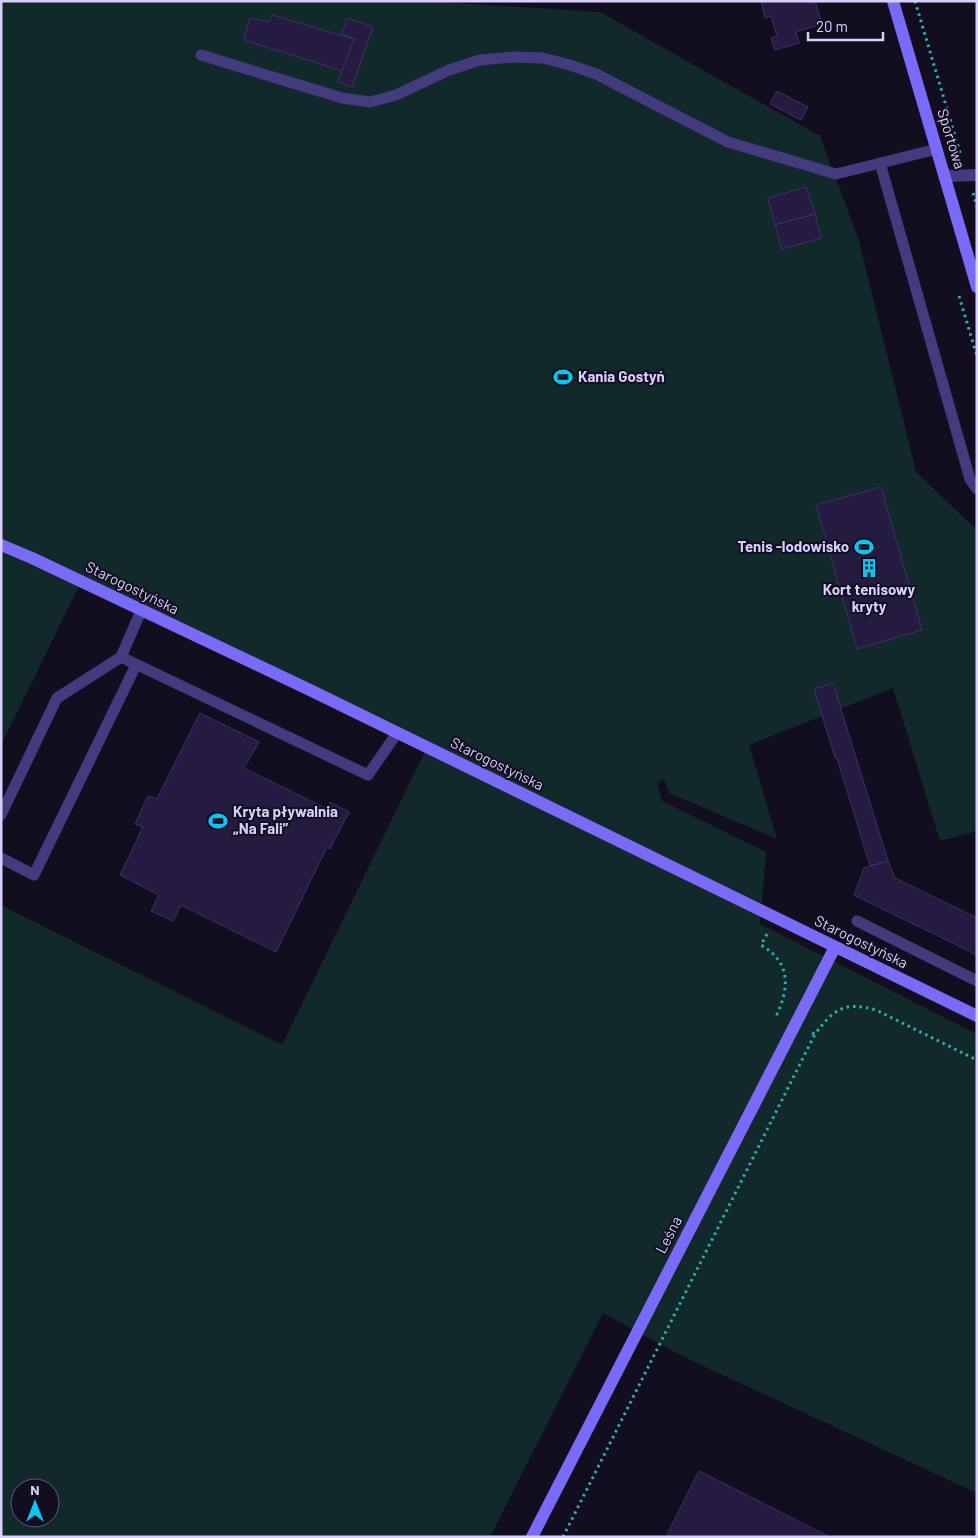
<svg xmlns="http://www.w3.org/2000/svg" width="978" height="1538" font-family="Barlow,sans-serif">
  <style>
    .green { fill: #11292a; fill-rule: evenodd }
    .building { fill: #251b40; stroke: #3f2e6b }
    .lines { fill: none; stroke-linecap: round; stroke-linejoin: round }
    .path { stroke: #34abac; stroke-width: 3; stroke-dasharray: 2.5 4; stroke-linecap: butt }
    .lane { stroke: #433b7d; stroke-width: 11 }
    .street { stroke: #433b7d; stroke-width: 12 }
    .secondary { stroke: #796bf8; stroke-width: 12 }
    .labels { text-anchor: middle; stroke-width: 4; stroke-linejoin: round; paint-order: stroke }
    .street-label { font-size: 15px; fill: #d8cffd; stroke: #120e20 }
    .poi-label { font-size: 15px; font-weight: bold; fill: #d8cffd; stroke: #120e20; text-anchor: start }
  </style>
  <rect width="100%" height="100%" fill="#120e20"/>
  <path class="green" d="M1 1H424L600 12 820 136 859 241 916 472 977 530V831L940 841 893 688 749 745 777 839 669 793 664 779 657 782 662 801 766 852 760 924 977 1034V1493L684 1357 603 1313 490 1537H1V905L282 1045 429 743 83 578 1 745ZM20 1488H50V1518H20Z"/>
  <g class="building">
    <polygon points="761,1 808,1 809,3 815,1 822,24 796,32 799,43 775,50 771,38 777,36 771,16 765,18"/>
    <polygon points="272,15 354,39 343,71 244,40 250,18 269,22"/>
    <polygon points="347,18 373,27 352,87 338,82 354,39 342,34"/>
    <polygon points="777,91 808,107 801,120 770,104"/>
    <polygon points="806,187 815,214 775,225 768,198"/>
    <polygon points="815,214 821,238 782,249 775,225"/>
    <polygon points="881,487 922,630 857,649 816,505"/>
    <polygon points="833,683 888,861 870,866 837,758 835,758 814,689"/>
    <polygon points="200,713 259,742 244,768 327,809 330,802 349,812 330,849 327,847 276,952 181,905 173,921 151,911 159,895 120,875 143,827 135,824 148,796 157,799"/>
    <polygon points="888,861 895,878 977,918 977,955 854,895 864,868"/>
    <polygon points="699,1471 830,1537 666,1537"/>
  </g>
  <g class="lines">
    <g class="path">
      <polyline points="915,1 961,156"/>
      <polyline points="973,193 977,207"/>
      <polyline points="959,296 977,356"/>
      <path d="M767 934 761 945C790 962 790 986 777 1014L780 1016"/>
      <path d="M812 1033 815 1034C834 1009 844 1001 876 1010L977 1060"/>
      <polyline points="563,1537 815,1034"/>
    </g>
    <g class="lane">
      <polyline points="201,55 342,98 370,102 396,95 449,70 480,60 514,57 543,58 570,65 596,74 728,142 836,174 937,149"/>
      <polyline points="880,163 970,479 977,489"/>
      <polyline points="121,657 368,775 397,733"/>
      <polyline points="1,815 57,698 121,657 141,611"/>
      <polyline points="1,858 34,875 136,665"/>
      <polyline points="857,921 977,981"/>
    </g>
    <polyline class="street" points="945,176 977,175"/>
    <g class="secondary">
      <polyline points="893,1 977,287"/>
      <polyline points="1,545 32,558 312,691 977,1016"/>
      <polyline points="532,1537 835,947"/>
    </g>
  </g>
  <defs>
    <g id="stadium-bare" transform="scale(1.5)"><path d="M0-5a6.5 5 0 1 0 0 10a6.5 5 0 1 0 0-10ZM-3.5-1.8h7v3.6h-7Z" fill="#0cc5ed" stroke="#120e20" stroke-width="2.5" paint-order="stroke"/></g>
    <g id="building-bare" transform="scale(1.5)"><path d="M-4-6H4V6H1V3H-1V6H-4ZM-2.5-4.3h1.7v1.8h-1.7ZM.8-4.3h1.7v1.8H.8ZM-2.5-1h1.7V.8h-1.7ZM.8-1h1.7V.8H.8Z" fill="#0cc5ed" stroke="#120e20" stroke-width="2.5" paint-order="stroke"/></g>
  </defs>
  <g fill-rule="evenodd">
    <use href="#stadium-bare" x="563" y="377"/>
    <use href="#stadium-bare" x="864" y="547"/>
    <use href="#building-bare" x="869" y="568"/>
    <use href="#stadium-bare" x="218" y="821"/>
  </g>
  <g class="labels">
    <g class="street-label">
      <text transform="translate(951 139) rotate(73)" y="5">Sportowa</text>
      <text transform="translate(132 588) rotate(26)" y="5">Starogostyńska</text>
      <text transform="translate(497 764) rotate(26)" y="5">Starogostyńska</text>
      <text transform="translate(861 942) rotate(26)" y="5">Starogostyńska</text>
      <text transform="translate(669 1235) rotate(-63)" y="5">Leśna</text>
    </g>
    <g class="poi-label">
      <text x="578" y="382">Kania Gostyń</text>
      <text x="849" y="552" text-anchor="end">Tenis -lodowisko</text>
      <text x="869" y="595" text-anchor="middle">Kort tenisowy<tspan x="869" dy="17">kryty</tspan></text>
      <text x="233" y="817">Kryta pływalnia<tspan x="233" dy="17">„Na Fali”</tspan></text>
    </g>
  </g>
  <rect width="978" height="1538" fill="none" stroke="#d8cffd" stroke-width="5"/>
  <g transform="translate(35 1503)"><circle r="24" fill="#120e20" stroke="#615b78"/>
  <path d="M0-4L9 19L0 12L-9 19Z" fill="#0cc5ed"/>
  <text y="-8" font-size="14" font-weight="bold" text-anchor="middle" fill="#d8cffd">N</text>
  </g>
  <path d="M808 32v8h75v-8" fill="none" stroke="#d8cffd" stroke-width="2.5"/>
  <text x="816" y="32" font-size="15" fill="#d8cffd" stroke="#120e20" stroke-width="4" paint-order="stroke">20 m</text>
</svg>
